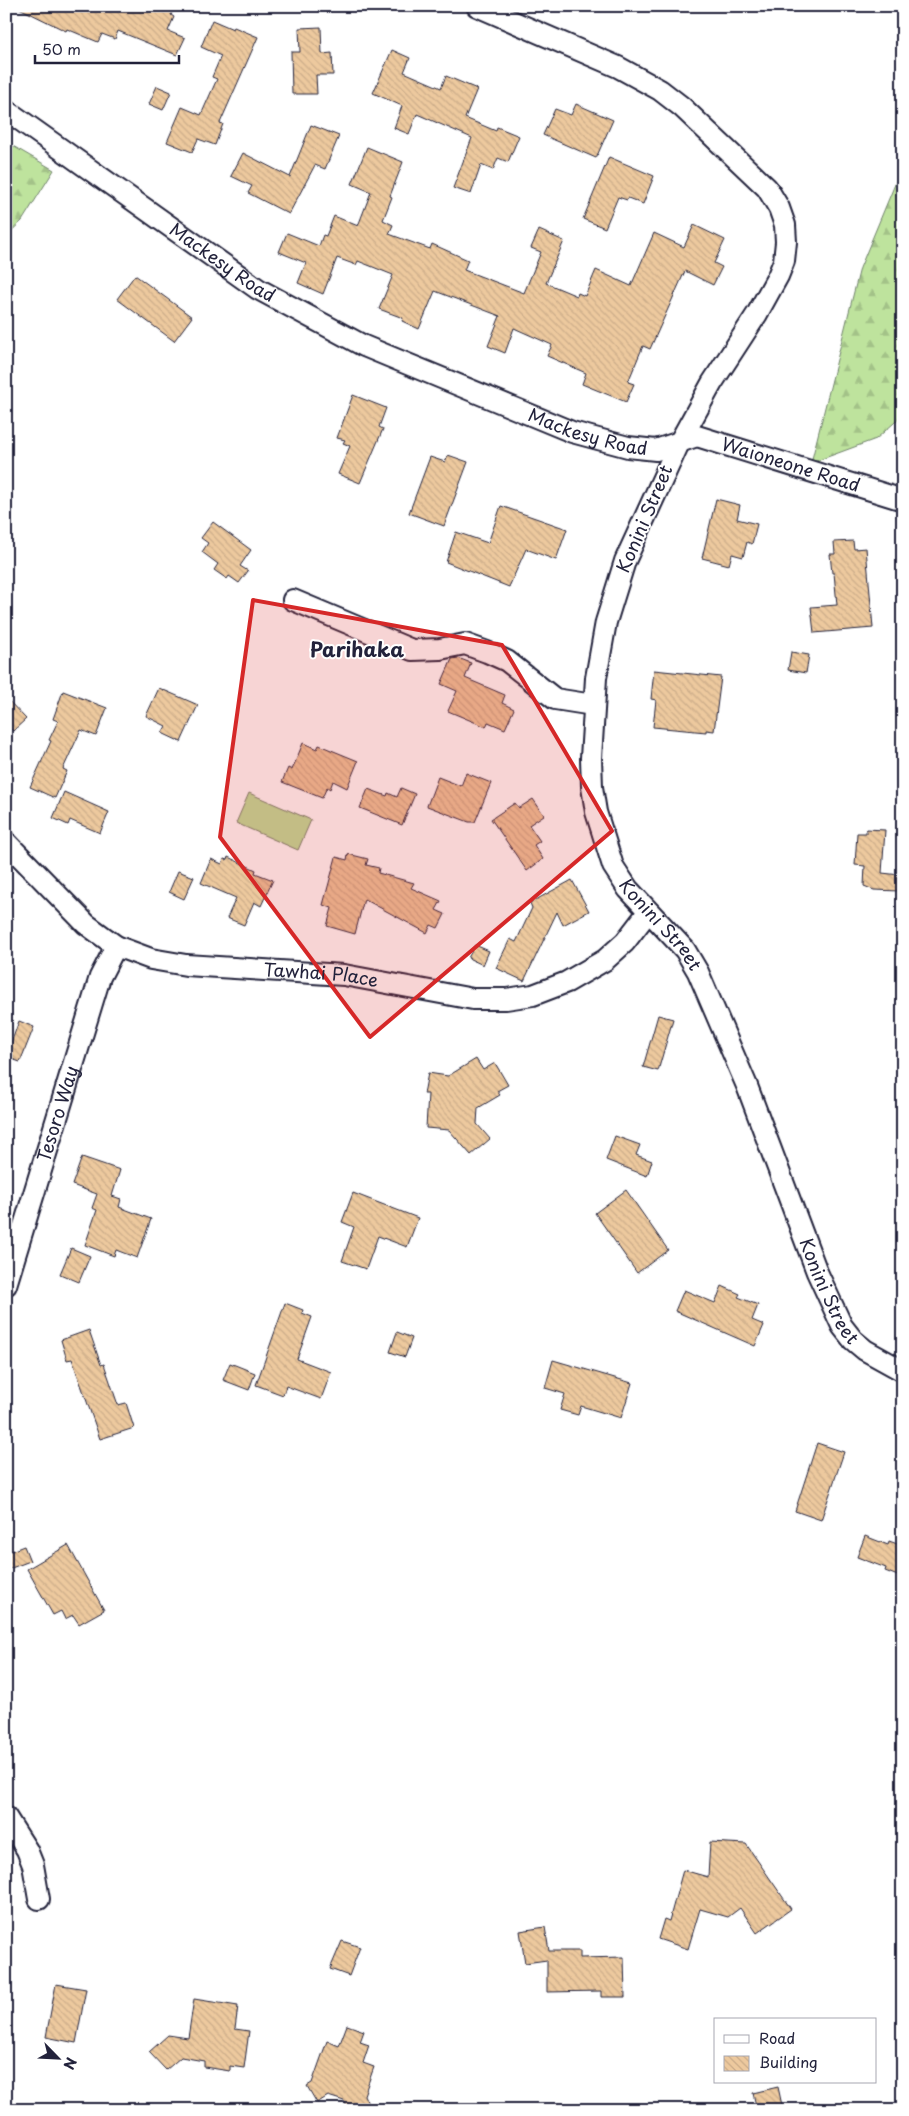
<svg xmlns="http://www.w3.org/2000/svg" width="909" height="2116" font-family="'Playpen Sans',sans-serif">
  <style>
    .green { fill: #bee39d; stroke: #70826c }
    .forest { fill: url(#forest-firs); stroke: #70826c }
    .building { fill: url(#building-back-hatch); stroke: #22223b }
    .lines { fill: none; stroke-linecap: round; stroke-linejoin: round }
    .street-casing { stroke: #22223b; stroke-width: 24 }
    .street { stroke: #fff; stroke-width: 20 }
    .marked { fill: #d62828; fill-opacity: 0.2; stroke: #d62828; stroke-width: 4; stroke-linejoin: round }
    .labels { text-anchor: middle; stroke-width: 4; stroke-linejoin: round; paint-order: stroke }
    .street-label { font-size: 18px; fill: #22223b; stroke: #fff }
    .quarter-label { font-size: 20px; font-weight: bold; fill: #22223b; stroke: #fff }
  </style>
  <defs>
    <pattern id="forest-firs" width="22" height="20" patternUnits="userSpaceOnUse" patternTransform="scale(1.25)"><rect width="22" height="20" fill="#bee39d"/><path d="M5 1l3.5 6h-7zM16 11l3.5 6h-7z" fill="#a3c288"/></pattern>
    <pattern id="building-back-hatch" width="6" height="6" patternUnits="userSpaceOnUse" patternTransform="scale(1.25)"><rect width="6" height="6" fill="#edc99e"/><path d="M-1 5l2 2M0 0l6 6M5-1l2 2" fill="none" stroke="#cbac89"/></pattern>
  </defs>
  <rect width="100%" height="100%" fill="#fff"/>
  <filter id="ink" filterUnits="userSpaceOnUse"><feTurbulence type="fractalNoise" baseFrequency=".02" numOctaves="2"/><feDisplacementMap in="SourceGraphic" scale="10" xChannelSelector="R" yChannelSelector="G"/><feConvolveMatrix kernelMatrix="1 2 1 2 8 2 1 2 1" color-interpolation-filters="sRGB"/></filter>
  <g filter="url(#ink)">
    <polygon class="green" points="249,793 311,820 298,850 236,823"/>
    <g class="forest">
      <polygon points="6,142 54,170 22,221 6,236"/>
      <polygon points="903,165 903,415 876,439 811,463 860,268"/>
    </g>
    <g class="building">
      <polygon points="15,6 175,6 171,15 174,17 168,31 185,38 177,55 118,31 115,39 102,34 98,42 67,29 66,31"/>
      <polygon points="212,20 233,29 234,27 258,37 220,123 223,124 215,145 198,139 192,152 167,142 182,107 201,115 217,79 212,77 221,56 201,47"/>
      <polygon points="321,27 322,54 332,53 333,75 316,75 317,94 292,94 291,52 300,52 299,28"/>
      <polygon points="392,50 410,58 404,72 441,88 446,76 477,89 465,118 496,131 497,127 519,136 508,162 498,158 493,170 481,165 471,194 453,188 472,138 417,114 409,134 394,128 402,106 373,93"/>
      <polygon points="157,86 171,92 163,110 149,104"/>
      <polygon points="576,104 613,120 596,158 543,135 555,109 571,115"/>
      <polygon points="311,125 339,136 325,169 315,165 289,214 248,193 252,186 231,176 243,153 290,177"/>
      <polygon points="367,147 403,162 390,196 392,197 383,220 393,225 389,234 430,249 432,244 468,260 464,270 524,293 541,252 531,248 539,230 564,241 546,283 577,296 578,293 585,296 596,270 631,286 654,233 684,247 694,225 725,240 714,263 722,267 713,285 685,271 650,349 643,346 628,382 634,384 626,402 582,384 586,373 547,356 552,345 514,328 505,353 488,346 500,316 435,291 419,329 402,321 403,318 379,309 393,275 358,261 356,265 337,258 323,294 298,283 306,263 279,252 287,233 319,246 323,235 326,236 334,216 358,226 371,192 352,184"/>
      <polygon points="609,157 654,176 643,204 628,198 627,200 618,197 605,228 583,219"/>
      <polygon points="135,275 192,317 174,341 117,299"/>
      <polygon points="353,395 386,408 379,427 383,429 360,483 338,474 350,446 343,443 345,440 337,438"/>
      <polygon points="448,455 468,462 444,526 409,513 430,457 445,462"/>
      <polygon points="716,499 740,505 737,519 757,524 752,544 747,542 743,557 732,554 729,565 702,558"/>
      <polygon points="501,506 567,529 556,560 526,549 509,587 446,562 456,532 488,543"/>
      <polygon points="213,522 251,550 240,566 248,571 239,583 229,576 227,579 214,570 218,564 202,552 208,543 201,538"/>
      <polygon points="853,541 854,549 866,548 873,628 814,633 811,607 837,605 834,573 832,573 830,554 835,554 834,542"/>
      <polygon points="791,652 809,655 806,673 788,670"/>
      <polygon points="458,658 471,663 465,678 505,695 502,703 514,709 505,729 488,722 486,727 448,711 457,691 441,684 452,659"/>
      <polygon points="654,670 721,677 714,731 706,730 706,732 653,727 656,700 651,699"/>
      <polygon points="159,688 198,705 181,742 162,733 166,726 146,716"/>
      <polygon points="63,691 107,708 96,736 81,730 63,769 67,771 55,798 30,787 51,741 49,740 58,721 53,719"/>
      <polygon points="6,698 26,719 13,731 6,724"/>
      <polygon points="303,743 317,749 319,745 358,761 347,788 333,781 330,789 327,787 322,798 282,782 288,768 292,770"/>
      <polygon points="466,773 491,783 475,822 469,822 427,806 438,777 461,786"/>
      <polygon points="401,788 415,794 402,825 360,808 368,789 387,796 388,793 397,797"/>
      <polygon points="64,792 109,812 100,833 70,820 68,825 53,818"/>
      <polygon points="533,799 544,815 529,825 540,841 534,845 543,859 527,871 491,819 515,803 519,808"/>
      <polygon points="866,829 885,830 882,873 900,875 899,891 874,890 864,886 865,866 855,865 857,833 866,833"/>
      <polygon points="348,854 368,859 366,865 379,868 378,873 414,883 411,888 441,901 436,910 445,914 438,928 431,925 427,933 364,899 355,934 327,926 332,908 323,905 336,857 347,860"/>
      <polygon points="228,857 256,870 255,873 273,880 261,906 254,902 244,925 227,918 236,898 201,883 211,859 222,864 224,859 227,860"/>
      <polygon points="178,871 194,877 184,899 169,892"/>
      <polygon points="572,880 589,911 563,925 557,912 524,981 496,968 510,939 516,942 532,908 530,903"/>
      <polygon points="475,945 489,951 483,965 468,958"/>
      <polygon points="658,1015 673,1019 658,1071 643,1067"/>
      <polygon points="19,1021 34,1027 20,1062 6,1057"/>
      <polygon points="476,1059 483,1070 495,1063 508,1085 497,1091 500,1095 478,1108 477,1124 490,1139 471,1155 449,1130 426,1128 428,1094 424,1094 428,1073 448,1076"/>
      <polygon points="615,1136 640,1145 636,1155 652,1161 647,1176 606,1160"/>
      <polygon points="82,1157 120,1170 112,1196 121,1199 119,1207 151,1219 137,1258 116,1250 114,1256 85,1245 97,1210 92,1208 97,1194 72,1185"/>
      <polygon points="626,1190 668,1250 637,1273 595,1213"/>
      <polygon points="353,1193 418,1218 407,1247 378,1236 366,1269 342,1261 354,1227 342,1222"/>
      <polygon points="71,1248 90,1256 79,1282 60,1274"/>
      <polygon points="722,1286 740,1294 738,1297 758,1305 752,1320 764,1325 755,1346 675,1311 684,1290 715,1303"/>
      <polygon points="285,1303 303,1310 302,1313 312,1317 297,1359 331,1372 321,1399 286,1386 283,1395 256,1385"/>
      <polygon points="89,1330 101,1365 104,1364 118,1405 126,1403 134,1428 100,1439 72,1359 67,1360 61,1340"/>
      <polygon points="397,1332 412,1338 405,1357 390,1352"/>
      <polygon points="553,1360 632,1383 621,1418 581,1406 578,1415 560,1410 565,1394 545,1388"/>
      <polygon points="230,1363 255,1373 249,1390 223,1380"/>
      <polygon points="817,1443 844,1452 821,1520 795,1511"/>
      <polygon points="865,1536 888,1545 889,1541 903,1546 903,1578 885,1571 886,1568 857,1557"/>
      <polygon points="68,1545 104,1610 79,1624 73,1615 65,1619 61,1611 53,1615 27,1569"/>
      <polygon points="24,1546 30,1561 6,1570 6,1553"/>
      <polygon points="710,1842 746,1844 791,1909 757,1933 740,1908 728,1917 700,1909 688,1949 658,1939 664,1919 669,1921 683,1870 708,1877"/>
      <polygon points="545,1927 549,1951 580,1951 580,1958 624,1957 625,1997 601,1997 601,1991 547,1992 547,1960 525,1963 520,1931"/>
      <polygon points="342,1941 360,1947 349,1976 330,1969"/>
      <polygon points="56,1984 86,1989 76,2043 46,2037"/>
      <polygon points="194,1999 238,2006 235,2029 249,2031 244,2068 230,2066 230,2071 204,2067 204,2061 181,2057 166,2070 149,2052 168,2035 188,2038"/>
      <polygon points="347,2025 364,2031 360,2042 369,2045 363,2063 374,2067 364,2095 371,2110 349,2110 344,2101 328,2096 317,2103 307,2086 312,2083 327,2041 339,2046"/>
      <polygon points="778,2087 783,2110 757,2110 753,2093"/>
    </g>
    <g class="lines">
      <g class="street-casing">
        <g id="street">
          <path id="s1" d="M477 6 618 67 660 90 682 107 767 188 779 208 785 225 786 242 784 261 778 276 757 314 712 383 679 443 625 561 606 622 596 678 591 758 592 787 596 812 613 866 628 889 685 950 698 972 747 1086 817 1272 842 1326 853 1340 865 1350 903 1371"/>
          <path id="s2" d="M6 110 258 289 364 346 572 432 628 447 656 450 697 436 903 500"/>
          <polyline points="293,600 412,650 440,649 465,644 487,652 507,661 555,699 593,705"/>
          <path id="s3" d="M6 842 86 924 116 946 151 959 186 965 344 975 473 999H506L533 995 567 982 605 960 625 942 648 912"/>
          <path id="s4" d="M6 1285 100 977 116 946"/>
          <polyline points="6,1817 27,1850 33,1865 39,1899"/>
        </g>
      </g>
      <use href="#street" class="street"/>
    </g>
  </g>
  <path class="marked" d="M253 600 502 645 612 831 370 1037 220 837Z"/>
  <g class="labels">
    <g class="street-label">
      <text dy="6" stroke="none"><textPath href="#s2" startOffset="265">Mackesy Road</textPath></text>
      <text dy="6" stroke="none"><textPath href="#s2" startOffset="670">Mackesy Road</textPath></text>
      <text dy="6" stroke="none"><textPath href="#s2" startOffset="882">Waioneone Road</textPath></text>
      <text transform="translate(645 519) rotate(-67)" y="6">Konini Street</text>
      <text dy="6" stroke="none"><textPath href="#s1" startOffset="1152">Konini Street</textPath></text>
      <text dy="6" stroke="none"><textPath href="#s3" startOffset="360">Tawhai Place</textPath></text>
      <text dy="6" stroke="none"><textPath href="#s4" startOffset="179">Tesoro Way</textPath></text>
      <text dy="6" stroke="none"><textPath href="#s1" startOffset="1558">Konini Street</textPath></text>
    </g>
    <g class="quarter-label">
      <text x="357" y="657">Parihaka</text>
    </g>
  </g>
  <rect width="909" height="2116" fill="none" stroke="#fff" stroke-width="25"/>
  <rect x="12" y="12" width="884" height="2091" fill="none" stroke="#22223b" stroke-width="2" filter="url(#ink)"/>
  <rect x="714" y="2018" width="162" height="65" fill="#ffffff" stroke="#a7a7b1"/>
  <rect x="724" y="2035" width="25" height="8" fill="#ffffff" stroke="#a7a7b1"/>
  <text x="759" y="2044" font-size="15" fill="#22223b">Road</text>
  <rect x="724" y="2056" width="25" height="15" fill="url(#building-back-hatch)" stroke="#a7a7b1"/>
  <text x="759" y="2068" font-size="15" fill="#22223b">Building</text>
  <g transform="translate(58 2058) rotate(114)" stroke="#ffffff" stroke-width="4" paint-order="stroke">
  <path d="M0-4L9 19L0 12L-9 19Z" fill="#22223b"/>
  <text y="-8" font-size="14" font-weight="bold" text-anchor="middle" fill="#22223b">N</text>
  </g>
  <path d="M35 55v8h144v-8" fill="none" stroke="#22223b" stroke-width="2.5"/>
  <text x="42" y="55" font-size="15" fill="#22223b" stroke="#ffffff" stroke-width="4" paint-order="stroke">50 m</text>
</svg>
